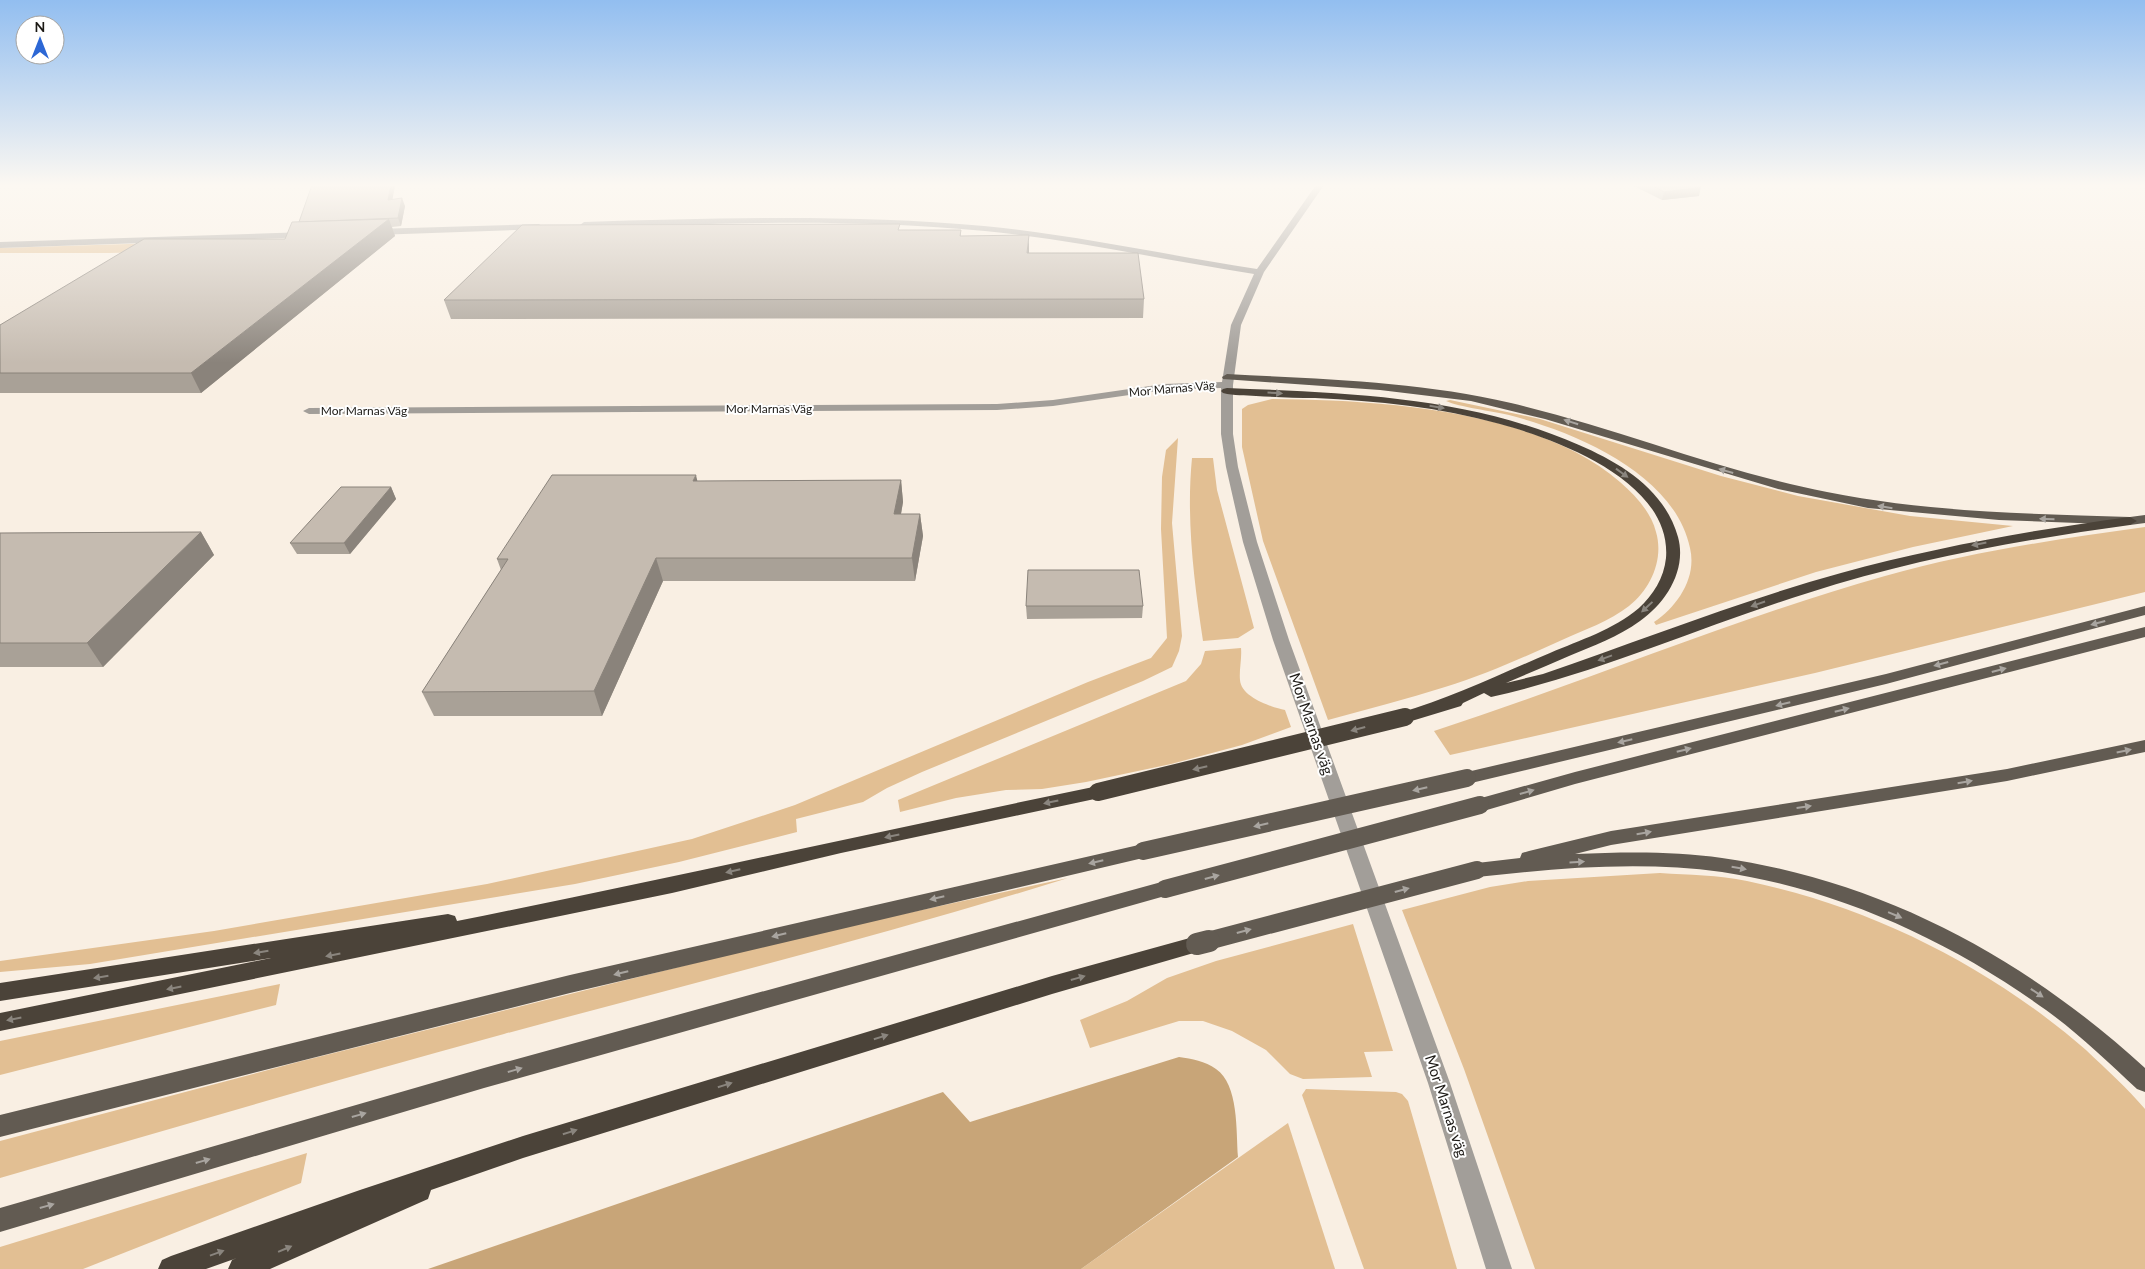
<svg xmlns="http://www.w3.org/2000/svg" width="2145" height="1269" font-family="Lato,sans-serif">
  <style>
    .green { fill: #e2bf93 }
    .forest { fill: #c8a578 }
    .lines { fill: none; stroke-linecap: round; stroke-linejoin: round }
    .minor { fill: #a29e99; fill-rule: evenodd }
    .major { fill: #625b52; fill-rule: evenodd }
    .highway { fill: #4b4339; fill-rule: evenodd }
    .major-bridge-far1 { stroke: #625b52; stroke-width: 18 }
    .major-bridge { stroke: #625b52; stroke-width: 22 }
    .highway-bridge { stroke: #4b4339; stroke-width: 18 }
    .wall { fill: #a9a197 }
    .shaded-wall { fill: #8a837b }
    .building { fill: #c5bbb0; stroke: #8a837b }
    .oneway { fill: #8a857e }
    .oneway2 { fill: #a9a5a0 }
    .labels { text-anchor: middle; stroke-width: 4; stroke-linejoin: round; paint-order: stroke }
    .far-street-label { font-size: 12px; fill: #1c1915; stroke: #fff }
    .street-label { font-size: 15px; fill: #1c1915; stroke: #fff }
  </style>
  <rect width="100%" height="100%" fill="#f9efe3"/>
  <g class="green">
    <polygon points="289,239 276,249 109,253 0,253 0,248"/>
    <path d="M1272 399C1379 400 1536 409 1620 482 1636 496 1651 512 1656 532 1664 559 1651 589 1629 606 1610 621 1584 630 1562 640 1524 657 1485 675 1445 687 1407 699 1367 709 1328 720L1263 541 1242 447V409L1248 405Z"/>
    <path d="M1450 400 1540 419 1721 476 1798 496 1910 516 2013 526 1913 547 1816 572 1656 625 1654 622C1678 606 1697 577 1690 548 1674 473 1575 432 1509 415 1492 411 1459 407 1446 401Z"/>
    <polygon points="1178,438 1172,523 1182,636 1179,651 1172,667 1143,681 922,772 887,788 863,802 796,819 797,832 679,862 575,884 90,964 0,972 0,961 214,931 487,884 692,839 795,805 1088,682 1151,658 1167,638 1161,529 1162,477 1166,450"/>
    <path d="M1192 458H1213L1217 490 1254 628 1238 638 1203 641C1194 581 1186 519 1192 458Z"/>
    <path d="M2145 527V592L1815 673 1450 755 1434 731C1585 682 1732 619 1885 576 1970 552 2058 539 2145 527Z"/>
    <path d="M1241 648C1242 659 1239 670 1240 680 1241 697 1271 707 1285 710L1291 727 1242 745 1171 764 1086 782 1042 789 1006 790 956 798 900 812 898 800 1186 681 1201 664 1205 651Z"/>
    <path d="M1660 873C1689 875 1718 875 1747 881 1872 907 1989 966 2086 1050 2106 1069 2127 1088 2145 1109V1269H1535L1464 1069 1402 910 1490 887 1528 881Z"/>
    <path d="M1068 878C882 936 692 983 504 1034 335 1080 168 1130 0 1178V1141L298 1062 811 934Z"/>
    <polygon points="1353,924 1393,1051 1364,1052 1372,1077 1303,1079 1290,1074 1266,1050 1232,1031 1203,1021 1179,1021 1090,1048 1080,1020 1127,1001 1167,978 1216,961"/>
    <polygon points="280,984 276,1005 0,1075 0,1041"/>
    <polygon points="1306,1089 1396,1092 1402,1094 1408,1101 1457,1269 1364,1269 1302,1095"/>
    <polygon points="1288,1123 1335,1269 1081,1269"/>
    <polygon points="307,1153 301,1183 83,1269 0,1269 0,1247"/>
  </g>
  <path class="forest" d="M1179 1057C1192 1059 1205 1061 1216 1069 1239 1085 1236 1131 1238 1157L1081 1269H428L943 1092 970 1122Z"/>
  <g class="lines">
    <g class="minor">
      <path d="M1316 185H1324L1264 272 1241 325 1233 385V434L1238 467 1257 542 1289 640 1450 1083 1512 1269H1486L1428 1083 1273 640 1243 542 1226 467 1221 434V388L1164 390 1053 406 997 410 309 414 303 411 309 408 997 404 1053 400 1164 384 1222 382 1231 325 1254 274C1164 260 1075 240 985 231 851 218 718 223 584 228L580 225 584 222C717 218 851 214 984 226 1076 235 1166 255 1257 269Z"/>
      <polygon points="539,224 543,227 542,229 375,235 371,232 375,229"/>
      <polygon points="307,232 310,233 310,237 0,248 0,242"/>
    </g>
    <g class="major">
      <path d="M1227 374C1322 379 1418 381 1511 403 1618 428 1719 471 1827 492 1927 512 2028 514 2130 517L2145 515V523L2130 525 1999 520 1868 508 1778 489 1545 419 1471 401 1380 390 1223 379 1222 377Z"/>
      <polygon points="2145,606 2145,615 1886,684 1467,784 1461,782 1458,778 1461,774 1467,772 1886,674"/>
      <polygon points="2145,627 2145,637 1575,784 1480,812 1474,810 1471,805 1474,800 1575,772"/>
      <path d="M2145 740V752L2007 781 1611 845 1575 854C1624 852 1674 851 1722 858 1883 881 2026 959 2145 1068V1092L2137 1089C2108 1062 2079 1034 2046 1010 1950 941 1840 890 1722 872 1641 861 1558 868 1477 877L1470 875 1468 870 1470 865 1477 863 1520 858 1522 853 1529 851 1611 831 2007 769Z"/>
      <polygon points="1143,844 1150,846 1152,851 1150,856 1143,858 570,993 0,1137 0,1115 570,975"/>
      <polygon points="1165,881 1172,884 1175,889 1172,894 484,1088 0,1232 0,1208 484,1068"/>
    </g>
    <g class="highway">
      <path d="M1227 388C1347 393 1468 396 1579 445 1621 463 1665 490 1678 537 1687 570 1666 603 1640 621 1618 637 1593 646 1569 656 1548 665 1527 674 1506 683L1543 674C1642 640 1740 601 1841 573 1936 547 2032 530 2130 517L2137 521 2130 525C2021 540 1913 559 1808 593 1702 626 1599 673 1491 697L1484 693 1463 703 1461 706 1405 723 1399 721 1397 717 1399 713C1451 698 1500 674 1550 653 1580 640 1613 630 1639 608 1653 595 1664 578 1666 558 1672 482 1559 440 1500 424 1440 407 1377 401 1315 398 1295 398 1276 397 1256 396 1245 395 1234 396 1223 393L1221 391 1223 389Z"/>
      <path d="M1098 786 1104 787 1107 792 1104 797 841 853 672 893 0 1031V1013L271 958 0 1001V983L448 914 455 916 457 921C671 878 884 830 1098 786Z"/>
      <polygon points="1197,936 1204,938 1207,944 1204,950 1052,994 523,1158 431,1190 428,1199 270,1269 228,1269 232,1260 237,1258 206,1269 158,1269 162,1260 171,1256 360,1190 523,1136 1052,976"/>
    </g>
    <g class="major-bridge-far1">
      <polyline points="1143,851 1467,778"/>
      <polyline points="1165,889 1480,805"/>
      <polyline points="1204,942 1477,870"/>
    </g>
    <polyline class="major-bridge" points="1197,944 1209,941"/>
    <polyline class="highway-bridge" points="1098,792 1405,717"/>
  </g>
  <g class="wall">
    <polygon points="312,185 395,185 392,199 405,206 401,226 392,227 395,236 201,393 0,393 0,325 285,239 299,222"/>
    <polygon points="1632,185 1699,185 1699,196 1662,200"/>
    <polygon points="961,230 961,236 1029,253 1144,299 1143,318 451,319 444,300"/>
    <polygon points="901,480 903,502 901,514 920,514 923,536 915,581 663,581 602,716 434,716 422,692 501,570 497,559 698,481"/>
    <polygon points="391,487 396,499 350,554 297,554 290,543"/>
    <polygon points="201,532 214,555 103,667 0,667 0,533"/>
    <polygon points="1026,606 1143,606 1142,618 1027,619"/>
  </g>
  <g class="shaded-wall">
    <polygon points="391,185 395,185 391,208 388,200"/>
    <polygon points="1701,187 1699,196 1662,200 1664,192"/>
    <polygon points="402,198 405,206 401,226 398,218"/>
    <polygon points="389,219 395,236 201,393 191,373"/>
    <polygon points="1029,235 1029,253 1027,253"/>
    <polygon points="696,475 701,497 693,481"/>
    <polygon points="901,480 903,502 897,536 894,514"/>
    <polygon points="391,487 396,499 350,554 344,543"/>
    <polygon points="920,514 923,536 915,581 912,558"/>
    <polygon points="201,532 214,555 103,667 87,643"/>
    <polygon points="656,558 663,581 602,716 594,691"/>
  </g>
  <g class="building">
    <polygon points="312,185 391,185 388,200 402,198 398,218 299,222"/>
    <polygon points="1651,185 1699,185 1701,187 1664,192"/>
    <polygon points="389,219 191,373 0,373 0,325 144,239 285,239 292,222"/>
    <polygon points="900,224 898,230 961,230 960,236 1029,235 1027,253 1138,253 1144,299 444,300 522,225"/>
    <polygon points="552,475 696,475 693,481 901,480 894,514 920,514 912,558 656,558 594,691 422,692 508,559 497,559"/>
    <polygon points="341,487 391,487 344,543 290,543"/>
    <polygon points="201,532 87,643 0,643 0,533"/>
    <polygon points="1028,570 1139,570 1143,606 1026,606"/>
  </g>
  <defs><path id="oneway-solid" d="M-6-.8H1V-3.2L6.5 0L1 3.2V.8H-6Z" transform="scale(1.25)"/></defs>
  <g class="oneway">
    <use href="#oneway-solid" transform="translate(1275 393) rotate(3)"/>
    <use href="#oneway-solid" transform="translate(1437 407) rotate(9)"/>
    <use href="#oneway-solid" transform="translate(1622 473) rotate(36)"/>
    <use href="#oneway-solid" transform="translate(1979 544) rotate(169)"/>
    <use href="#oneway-solid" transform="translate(1758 604) rotate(161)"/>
    <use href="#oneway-solid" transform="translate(1647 607) rotate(137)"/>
    <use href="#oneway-solid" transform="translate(1605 658) rotate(160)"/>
    <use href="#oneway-solid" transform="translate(1358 729) rotate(165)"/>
    <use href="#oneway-solid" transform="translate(1200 768) rotate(167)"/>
    <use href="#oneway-solid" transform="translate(1051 802) rotate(168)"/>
    <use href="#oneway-solid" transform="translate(892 836) rotate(168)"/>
    <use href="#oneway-solid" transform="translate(733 871) rotate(167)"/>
    <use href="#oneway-solid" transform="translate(261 952) rotate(171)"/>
    <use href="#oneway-solid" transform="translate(333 955) rotate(169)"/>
    <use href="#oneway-solid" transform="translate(101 977) rotate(171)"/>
    <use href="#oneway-solid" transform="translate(1078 978) rotate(-16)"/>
    <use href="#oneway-solid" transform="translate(174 988) rotate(169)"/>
    <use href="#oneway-solid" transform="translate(14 1019) rotate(169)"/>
    <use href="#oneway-solid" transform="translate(881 1037) rotate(-17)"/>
    <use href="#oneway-solid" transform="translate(725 1085) rotate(-17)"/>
    <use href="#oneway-solid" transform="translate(570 1132) rotate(-17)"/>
    <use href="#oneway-solid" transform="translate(285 1249) rotate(-23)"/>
    <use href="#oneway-solid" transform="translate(217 1253) rotate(-20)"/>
  </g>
  <g class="oneway2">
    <use href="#oneway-solid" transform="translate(1571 422) rotate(-163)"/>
    <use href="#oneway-solid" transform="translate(1726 471) rotate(-164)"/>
    <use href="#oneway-solid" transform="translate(1885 507) rotate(-171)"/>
    <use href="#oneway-solid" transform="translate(2047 519) rotate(-179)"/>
    <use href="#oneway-solid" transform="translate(2098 623) rotate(165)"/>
    <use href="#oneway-solid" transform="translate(1941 664) rotate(165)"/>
    <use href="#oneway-solid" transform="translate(1999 670) rotate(-15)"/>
    <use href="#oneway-solid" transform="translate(1783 704) rotate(166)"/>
    <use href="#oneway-solid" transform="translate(1842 710) rotate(-14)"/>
    <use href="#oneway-solid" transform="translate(1625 741) rotate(167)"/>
    <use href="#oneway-solid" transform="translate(1684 750) rotate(-14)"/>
    <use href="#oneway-solid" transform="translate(2124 751) rotate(-12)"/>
    <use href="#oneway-solid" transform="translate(1965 782) rotate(-10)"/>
    <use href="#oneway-solid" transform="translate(1420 789) rotate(167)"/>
    <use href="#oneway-solid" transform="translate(1527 792) rotate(-16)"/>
    <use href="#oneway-solid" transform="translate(1804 807) rotate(-8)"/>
    <use href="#oneway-solid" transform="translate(1261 825) rotate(167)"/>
    <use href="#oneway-solid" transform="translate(1644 833) rotate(-10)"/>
    <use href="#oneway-solid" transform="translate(1096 862) rotate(167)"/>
    <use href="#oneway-solid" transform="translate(1577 862) rotate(-3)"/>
    <use href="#oneway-solid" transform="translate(1739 868) rotate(10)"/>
    <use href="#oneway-solid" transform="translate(1212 877) rotate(-15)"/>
    <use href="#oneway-solid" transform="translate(1402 890) rotate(-15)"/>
    <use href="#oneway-solid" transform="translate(937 898) rotate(167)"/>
    <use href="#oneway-solid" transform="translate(1895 915) rotate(23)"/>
    <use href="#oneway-solid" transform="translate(1244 931) rotate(-15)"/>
    <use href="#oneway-solid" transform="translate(779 935) rotate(166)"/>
    <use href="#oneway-solid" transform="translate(621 973) rotate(166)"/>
    <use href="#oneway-solid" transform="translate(2037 993) rotate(34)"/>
    <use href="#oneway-solid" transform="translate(515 1070) rotate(-16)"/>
    <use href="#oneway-solid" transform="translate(359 1115) rotate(-16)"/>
    <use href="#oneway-solid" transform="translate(203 1161) rotate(-16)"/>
    <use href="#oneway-solid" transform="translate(47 1206) rotate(-16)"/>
  </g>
  <linearGradient id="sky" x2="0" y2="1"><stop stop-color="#92bef0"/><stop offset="0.51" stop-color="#fcf8f2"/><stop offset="1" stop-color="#fcf8f2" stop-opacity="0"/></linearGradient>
  <rect width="2145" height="363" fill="url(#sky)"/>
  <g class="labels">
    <g class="far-street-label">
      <text transform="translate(1172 389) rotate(-5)" y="4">Mor Marnas Väg</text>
      <text x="769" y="413">Mor Marnas Väg</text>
      <text x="364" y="415">Mor Marnas Väg</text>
    </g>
    <g class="street-label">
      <text transform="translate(1311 724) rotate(71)" y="5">Mor Marnas väg</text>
      <text transform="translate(1446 1106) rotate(72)" y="5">Mor Marnas väg</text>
    </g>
  </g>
  <g transform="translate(40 40)"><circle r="24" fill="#ffffff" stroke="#a4a3a1"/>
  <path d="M0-4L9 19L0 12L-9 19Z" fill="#2c67d5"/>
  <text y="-8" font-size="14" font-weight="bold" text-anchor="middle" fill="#1c1915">N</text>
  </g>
</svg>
